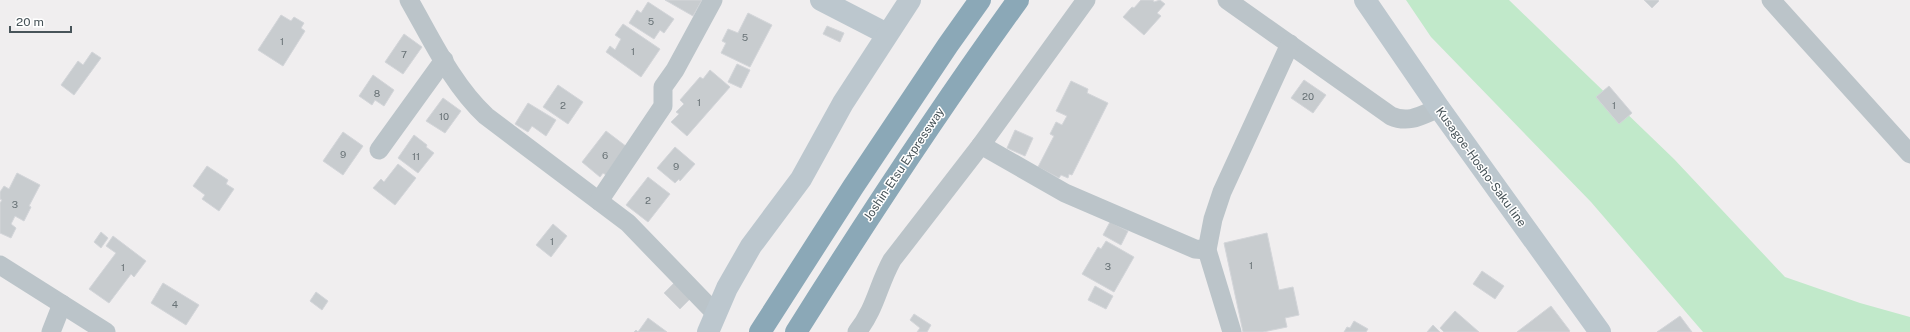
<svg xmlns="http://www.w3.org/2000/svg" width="1910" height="332" font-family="'Public Sans',sans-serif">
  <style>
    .green { fill: #c1e9ca }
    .building { fill: #c8cccf; stroke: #d3d5d9 }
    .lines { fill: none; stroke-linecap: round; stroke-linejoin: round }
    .street { stroke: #bbc4c9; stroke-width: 19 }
    .secondary { stroke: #bcc7ce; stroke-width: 22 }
    .highway { stroke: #8ba8b7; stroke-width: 22 }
    .labels { text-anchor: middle; stroke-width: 3; stroke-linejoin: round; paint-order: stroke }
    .number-label { font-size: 10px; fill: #687276 }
    .street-label { font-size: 12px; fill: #485459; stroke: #fff }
  </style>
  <rect width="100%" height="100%" fill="#f0eeef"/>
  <polygon class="green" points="1406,0 1509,0 1674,159 1785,277 1860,303 1910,317 1910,332 1703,332 1591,202 1431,37"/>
  <g class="building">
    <polygon points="665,0 702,0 693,16"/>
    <polygon points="1141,0 1153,0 1154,2 1160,0 1165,4 1157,13 1161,16 1144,35 1123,17 1132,7 1134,8"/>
    <polygon points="1644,0 1658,0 1659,1 1652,8"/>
    <polygon points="648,2 674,19 664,33 660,30 654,39 629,23 637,10 641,13"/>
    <polygon points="748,13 772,25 750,67 721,53 726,43 722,41 728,29 738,33"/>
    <polygon points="281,15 291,21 294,17 304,23 301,28 305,31 283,66 258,50"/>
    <polygon points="623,24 660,49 641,77 606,52 610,46 615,50 621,39 615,35"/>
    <polygon points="827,26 844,33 840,42 823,34"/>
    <polygon points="404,34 422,47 403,74 385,62"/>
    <polygon points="92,52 101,58 74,95 61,85 78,61 83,65"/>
    <polygon points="737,64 750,70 741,88 728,82"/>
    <polygon points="710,70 730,87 687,136 671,122 679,114 676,112 684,104 680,100 700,77 703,79"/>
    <polygon points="373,75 394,90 384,106 375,100 372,105 359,96"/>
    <polygon points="1304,80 1326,95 1313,113 1291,98"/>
    <polygon points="1071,81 1088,89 1087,93 1108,103 1072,175 1069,174 1068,178 1061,175 1059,178 1038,167 1054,136 1050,134 1056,122 1062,125 1067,116 1056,111"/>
    <polygon points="558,85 583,102 568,124 543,107"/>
    <polygon points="1609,86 1632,113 1619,124 1596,97"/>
    <polygon points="443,98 461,111 445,133 426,121"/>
    <polygon points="528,103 556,120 546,136 532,126 528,132 515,124"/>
    <polygon points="1015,130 1033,138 1025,156 1007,148"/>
    <polygon points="606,131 627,147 606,175 603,173 600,177 582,162"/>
    <polygon points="343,132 363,146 343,175 323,161"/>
    <polygon points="414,135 427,145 426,147 434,153 418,173 398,158"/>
    <polygon points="675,147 695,164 680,181 679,179 675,183 657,168"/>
    <polygon points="398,164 416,178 395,205 373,188 381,179 384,182"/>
    <polygon points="207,166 228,180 226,184 234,189 219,211 202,199 205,195 193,186"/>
    <polygon points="17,173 40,185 29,206 31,207 24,221 15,216 11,224 16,228 11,238 0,233 0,203 2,200 0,199 0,192 4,186 9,189"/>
    <polygon points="648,177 670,194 648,222 626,205"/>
    <polygon points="1110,222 1128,231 1121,245 1103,235"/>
    <polygon points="553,224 567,236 551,257 536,245"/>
    <polygon points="101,232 108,238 101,248 94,242"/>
    <polygon points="1267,233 1279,290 1293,287 1299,315 1285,318 1287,327 1263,332 1243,332 1224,243"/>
    <polygon points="113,236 146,261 134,277 131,274 109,303 89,289 116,253 106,246"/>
    <polygon points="1106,241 1134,257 1114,292 1082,274 1098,247 1101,249"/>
    <polygon points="1482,271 1504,286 1495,299 1473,284"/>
    <polygon points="163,283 199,305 186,325 151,303"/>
    <polygon points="674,283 690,299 680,309 664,293"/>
    <polygon points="1095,286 1113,296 1106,309 1088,300"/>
    <polygon points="316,292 328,301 322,310 310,301"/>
    <polygon points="1551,306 1570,331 1569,332 1517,332"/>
    <polygon points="1455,311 1479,332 1444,332 1440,328"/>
    <polygon points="914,314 931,325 927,332 917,332 920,328 910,320"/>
    <polygon points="1680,316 1692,332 1657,332"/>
    <polygon points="648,318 667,332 634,332 636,330 638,332"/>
    <polygon points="1354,321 1368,329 1366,332 1344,332 1347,327 1350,328"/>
    <polygon points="1433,325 1440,332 1427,332"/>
  </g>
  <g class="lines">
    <g class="street">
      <path d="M409 0C432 40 452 84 486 116L628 223 716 314"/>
      <path d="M1227 0 1391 116C1409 124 1422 115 1439 108"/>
      <polyline points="1771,0 1910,154"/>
      <polyline points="981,145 1065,193 1195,249 1207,250"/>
      <polyline points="379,150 444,60"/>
      <polyline points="599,201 663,106 663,87 675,70 713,0"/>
      <polyline points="0,265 106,332"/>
      <polyline points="51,332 62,304"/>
      <path d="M857 332C876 308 878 285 892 260L981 145 1086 0"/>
      <polyline points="1232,332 1207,250 1213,219 1222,192 1290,44"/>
    </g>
    <g class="secondary">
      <polyline points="821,0 887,34"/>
      <polyline points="1365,0 1439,108 1600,332"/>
      <polyline points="708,332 727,288 751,246 801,179 843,103 910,0"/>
    </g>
    <g class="highway">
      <polyline points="760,332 853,187 948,45 980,0"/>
      <path d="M796 332C867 219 940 108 1018 0"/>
    </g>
  </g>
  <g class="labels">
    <g class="number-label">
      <text x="651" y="25">5</text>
      <text x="745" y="41">5</text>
      <text x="282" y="45">1</text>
      <text x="633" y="55">1</text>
      <text x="404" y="58">7</text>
      <text x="377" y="97">8</text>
      <text x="1308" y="100">20</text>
      <text x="699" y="106">1</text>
      <text x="563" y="109">2</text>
      <text x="1614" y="109">1</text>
      <text x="444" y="120">10</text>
      <text x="343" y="158">9</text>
      <text x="605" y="159">6</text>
      <text x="416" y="160">11</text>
      <text x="676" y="170">9</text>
      <text x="648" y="204">2</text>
      <text x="15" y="208">3</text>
      <text x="552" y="245">1</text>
      <text x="1251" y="269">1</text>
      <text x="1108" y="270">3</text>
      <text x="123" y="271">1</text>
      <text x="175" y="308">4</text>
    </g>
    <g class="street-label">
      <text transform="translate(904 164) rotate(-56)" y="4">Joshin-Etsu Expressway</text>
      <text transform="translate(1481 167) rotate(54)" y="4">Kusagoe-Hosho-Saku line</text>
    </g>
  </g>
  <path d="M10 26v6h61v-6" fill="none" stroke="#485459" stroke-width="2"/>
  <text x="16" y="26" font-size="12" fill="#485459" stroke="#ffffff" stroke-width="3" paint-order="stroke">20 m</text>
</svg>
